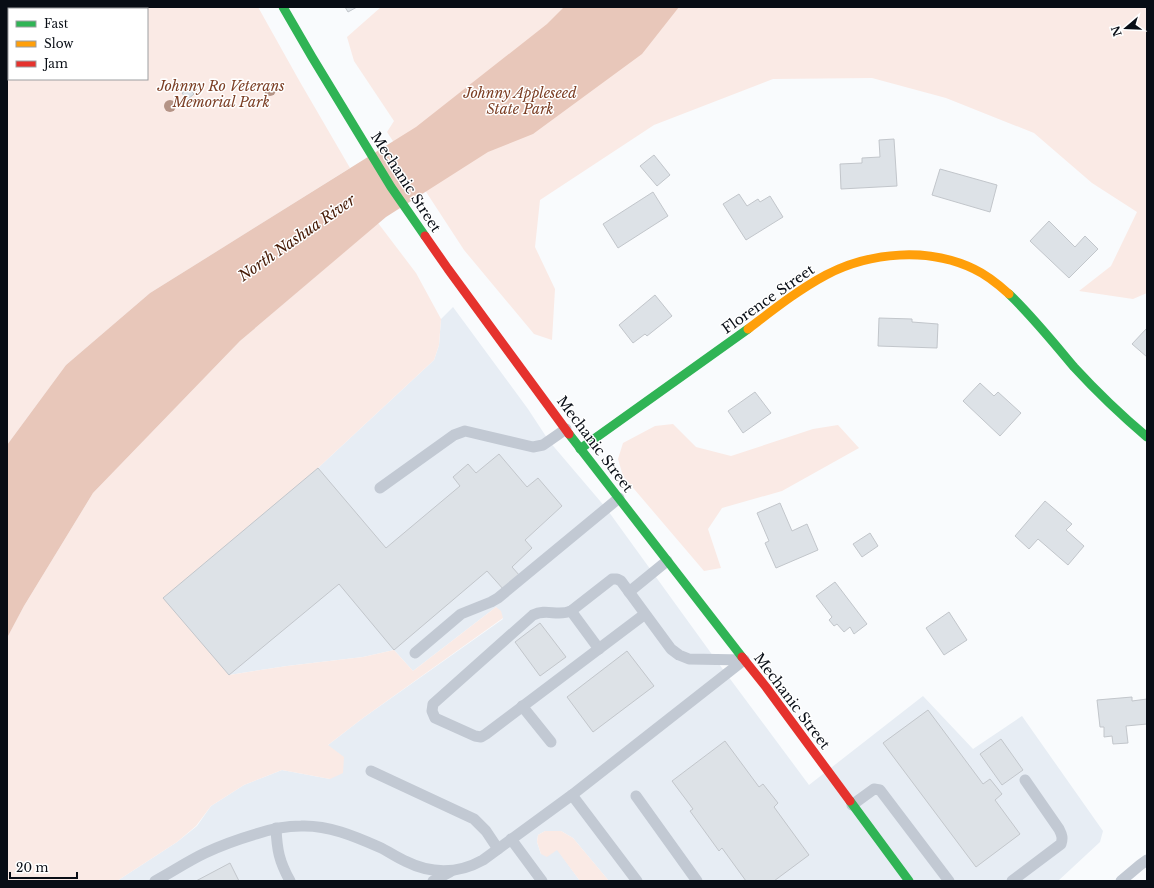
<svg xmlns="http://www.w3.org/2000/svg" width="1154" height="888" font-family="'Libre Baskerville',serif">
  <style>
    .built { fill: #e7edf4 }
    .green { fill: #faeae5; fill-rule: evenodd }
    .water { fill: #e8c7ba }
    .building { fill: #dde2e7; stroke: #c2c6cb }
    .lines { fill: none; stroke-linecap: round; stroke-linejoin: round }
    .lane { stroke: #c2c9d3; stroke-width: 11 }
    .fast { stroke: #30b455; stroke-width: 9 }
    .slow { stroke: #ff9f0a; stroke-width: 9 }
    .jam { stroke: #e5322d; stroke-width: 9 }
    .tree { fill: #b49486 }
    .labels { text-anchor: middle; stroke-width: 3; stroke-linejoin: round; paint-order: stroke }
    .park-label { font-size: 14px; font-style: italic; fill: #7c3f25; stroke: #fff }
    .street-label { font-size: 14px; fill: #080d15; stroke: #fff }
    .water-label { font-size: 15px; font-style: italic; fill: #461a05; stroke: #fff }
  </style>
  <rect width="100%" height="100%" fill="#f9fbfd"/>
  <polygon class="built" points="453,307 528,409 549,441 606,508 716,660 809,785 923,696 973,749 1022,716 1103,831 1100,842 1058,881 609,881 573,838 561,831 545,831 538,835 537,842 541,854 557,849 580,881 117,881 177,842 197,826 211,806 244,785 282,770 330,779 328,745 363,718 503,619 496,607 413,671 394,650 363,657 287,666 229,675 163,598 318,468 434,360 439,345 441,319"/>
  <g class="green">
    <path d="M7 7H258L300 82 350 168 150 293 66 365 7 445ZM9 9H147V79H9Z"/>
    <polygon points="381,7 1147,7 1147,293 1133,299 1079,291 1111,266 1137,212 1092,183 1034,133 946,98 872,78 773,79 654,125 540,200 535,247 555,289 552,340 534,334 464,250 387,132 394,121 354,61 347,37"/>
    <polygon points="378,223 416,273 441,319 439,345 434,360 318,468 164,598 229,675 287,666 363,657 394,650 413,671 496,607 501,611 503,618 363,718 328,745 344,757 343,773 330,779 282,770 244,785 211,806 196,826 177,842 117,881 7,881 7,638 24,606 93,493 240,341"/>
    <polygon points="673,424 696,447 731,456 813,429 838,425 859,448 782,491 722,508 708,529 721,568 704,571 623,476 618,459 623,443 655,426"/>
    <polygon points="545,831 561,831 573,838 609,881 580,881 557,850 547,857 541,854 537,842 538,835"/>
  </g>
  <polygon class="water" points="564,7 679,7 642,54 533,134 488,152 386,217 240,341 93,493 24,606 7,638 7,445 66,365 150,293 416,127 547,24"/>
  <g class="building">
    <polygon points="345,7 357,7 348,12"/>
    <polygon points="189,88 194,94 187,100 182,93"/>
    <polygon points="894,139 897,186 841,189 840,164 862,163 862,158 880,157 879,140"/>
    <polygon points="654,155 670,175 657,186 640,166"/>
    <polygon points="940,169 997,185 990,212 932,195"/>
    <polygon points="653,192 668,216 618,248 603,224"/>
    <polygon points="739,194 747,206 758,199 760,202 770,196 783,217 746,240 723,204"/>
    <polygon points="1049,221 1075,247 1085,236 1098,249 1069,278 1030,241"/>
    <polygon points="655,295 672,316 647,336 645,334 633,343 619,325"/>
    <polygon points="879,318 912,319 912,322 938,324 937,348 878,346"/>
    <polygon points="1147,328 1147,357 1132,344"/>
    <polygon points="980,383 994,396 998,392 1021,413 1000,436 963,401"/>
    <polygon points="755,392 771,413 743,433 728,411"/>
    <polygon points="499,454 527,487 538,478 562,506 525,540 532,548 512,567 520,576 504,590 487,571 394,650 339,584 229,675 163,598 318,468 386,548 460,486 453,477 468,464 476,473"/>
    <polygon points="1045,501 1072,524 1066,530 1084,546 1068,565 1038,539 1029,549 1015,536"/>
    <polygon points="780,503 792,531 807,524 818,550 776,568 765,543 769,541 757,513"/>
    <polygon points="870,533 878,546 862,557 853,544"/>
    <polygon points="835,582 867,624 854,634 850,627 844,632 837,624 834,626 829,620 832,617 816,596"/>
    <polygon points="949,612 967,640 944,655 926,628"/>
    <polygon points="540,623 566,657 540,676 515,642"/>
    <polygon points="627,651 654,686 593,732 567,697"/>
    <polygon points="1132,697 1132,701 1147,699 1147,724 1126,726 1128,743 1113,744 1112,736 1104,737 1104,727 1100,727 1097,700"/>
    <polygon points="928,710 983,784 990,779 1002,794 995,800 1020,834 976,867 883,743"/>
    <polygon points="1001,739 1023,770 1002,785 980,754"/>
    <polygon points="725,741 759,787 763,784 778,803 774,807 809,855 774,881 746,881 722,848 719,851 690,811 693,809 672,781"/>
    <polygon points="230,863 239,881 196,881"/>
  </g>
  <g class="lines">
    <g class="lane">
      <polyline points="129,9 131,7"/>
      <polyline points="380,488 454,435 465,431 533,447 543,445 566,429"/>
      <polyline points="629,592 667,561"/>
      <polyline points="571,611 599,649"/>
      <path d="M645 614 486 734 481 737 475 736 435 718 432 711 433 704 533 615C547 608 557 617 571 611L612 579H617L621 581 671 649 679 655 689 659 744 660"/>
      <polyline points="415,653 461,614 491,602 498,598 619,498"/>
      <polyline points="522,706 551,742"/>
      <polyline points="371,771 474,819 486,831 498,849"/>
      <polyline points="636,796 697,881"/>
      <polyline points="852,805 874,789 880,790 949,881"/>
      <path d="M276 828C277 850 279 861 290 881"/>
      <polyline points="511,839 542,881"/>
      <path d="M155 881C172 872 188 861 205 853 222 845 239 839 256 834 271 829 285 826 301 826 328 825 354 836 379 847 388 851 396 857 405 861 431 874 458 874 483 860L572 795"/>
      <polyline points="433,881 450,872"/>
      <polyline points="637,881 572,795 744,660"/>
      <path d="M1012 881 1061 844C1063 838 1062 835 1059 829L1025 780"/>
      <polyline points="1121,881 1140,865 1147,860"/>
    </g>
    <g class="fast">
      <polyline points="283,7 312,57 391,187 425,236"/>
      <path d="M1009 294C1032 316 1053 342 1074 367 1097 392 1121 415 1147 437"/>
      <polyline points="569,434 742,657"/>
      <polyline points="580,449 748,329"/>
      <polyline points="850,801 909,881"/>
    </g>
    <path class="slow" d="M748 329C773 310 798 290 826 275 870 252 928 247 974 269 987 275 998 284 1009 294"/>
    <g class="jam">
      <polyline points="425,236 448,269 569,434"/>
      <polyline points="742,657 766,687 850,801"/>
    </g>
  </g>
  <g class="tree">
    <circle cx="270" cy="90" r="6"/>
    <circle cx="170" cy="106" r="6"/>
  </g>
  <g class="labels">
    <g class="park-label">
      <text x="221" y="91">Johnny Ro Veterans<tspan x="221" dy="16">Memorial Park</tspan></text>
      <text x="520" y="98">Johnny Appleseed<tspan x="520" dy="16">State Park</tspan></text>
    </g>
    <g class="street-label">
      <text transform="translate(406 182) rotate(57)" y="5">Mechanic Street</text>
      <text transform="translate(768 299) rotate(-35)" y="5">Florence Street</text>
      <text transform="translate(595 444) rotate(53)" y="5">Mechanic Street</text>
      <text transform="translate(792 701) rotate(53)" y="5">Mechanic Street</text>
    </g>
    <g class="water-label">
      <text transform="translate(297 238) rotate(-35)" y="5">North Nashua River</text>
    </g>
  </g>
  <rect width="1154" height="888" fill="none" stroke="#080d15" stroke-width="16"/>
  <rect x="8" y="8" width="140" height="72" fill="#ffffff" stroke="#9c9ea1"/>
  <rect x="16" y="21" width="20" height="6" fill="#30b455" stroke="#9c9ea1"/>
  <text x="44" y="28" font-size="12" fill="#080d15">Fast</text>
  <rect x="16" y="41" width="20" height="6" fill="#ff9f0a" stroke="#9c9ea1"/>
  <text x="44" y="48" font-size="12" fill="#080d15">Slow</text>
  <rect x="16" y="61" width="20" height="6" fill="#e5322d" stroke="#9c9ea1"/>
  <text x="44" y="68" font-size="12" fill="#080d15">Jam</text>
  <g transform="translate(1126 28) rotate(251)" stroke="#ffffff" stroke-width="3" paint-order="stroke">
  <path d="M0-3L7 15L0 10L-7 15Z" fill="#080d15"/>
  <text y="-6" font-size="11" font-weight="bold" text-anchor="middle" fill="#080d15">N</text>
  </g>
  <path d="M10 872v6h67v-6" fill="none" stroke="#080d15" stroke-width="2"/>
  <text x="16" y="872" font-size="12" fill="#080d15" stroke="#ffffff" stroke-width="3" paint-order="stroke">20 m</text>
</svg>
